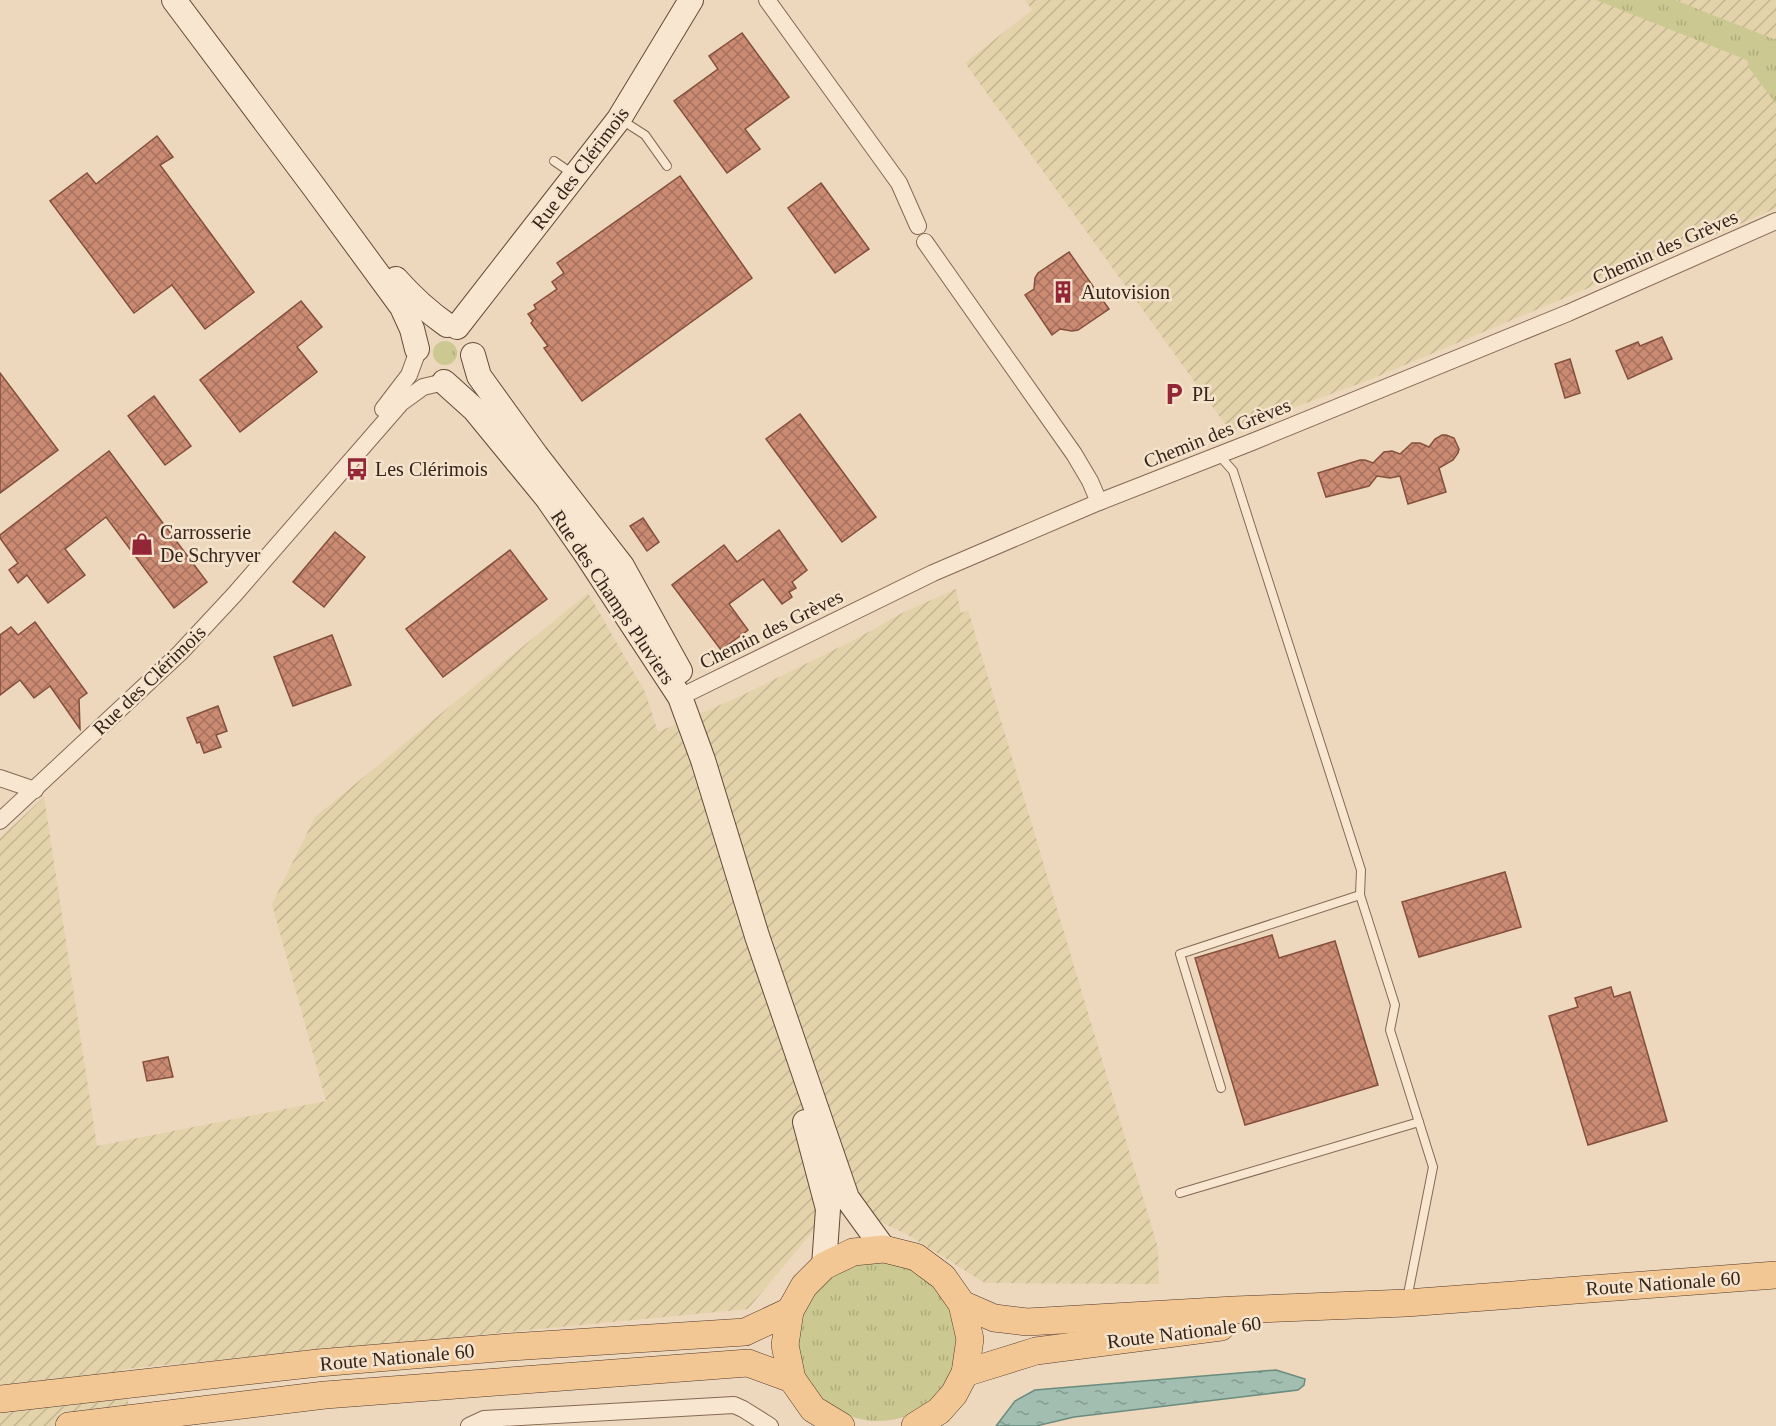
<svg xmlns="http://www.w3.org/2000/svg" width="1776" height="1426" font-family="'Times New Roman',serif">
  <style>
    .farmland { fill: url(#farmland-furrows) }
    .grass { fill: url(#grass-tufts) }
    .water { fill: url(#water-ripples); stroke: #698c7e; stroke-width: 1.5 }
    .building { fill: url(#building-cross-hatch); stroke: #844f3c; stroke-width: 1.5 }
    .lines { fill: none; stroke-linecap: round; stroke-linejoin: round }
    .lane-casing { stroke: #856856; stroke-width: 10 }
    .street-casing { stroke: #856856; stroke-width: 18 }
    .secondary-casing { stroke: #664a3a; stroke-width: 26 }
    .primary-casing { stroke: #52382b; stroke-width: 28 }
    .lane { stroke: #f8e6d0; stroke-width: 8 }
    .street { stroke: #f8e6d0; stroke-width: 16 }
    .secondary { stroke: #f8e6d0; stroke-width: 24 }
    .primary { stroke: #f2c793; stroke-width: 27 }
    .labels { text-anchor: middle; stroke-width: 5; stroke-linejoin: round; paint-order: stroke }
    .street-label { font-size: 20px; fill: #34241b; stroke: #f5e3cc }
    .poi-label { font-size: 20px; fill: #34241b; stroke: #f5e3cc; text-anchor: start }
  </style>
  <defs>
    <pattern id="farmland-furrows" width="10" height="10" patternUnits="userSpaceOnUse" patternTransform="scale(1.5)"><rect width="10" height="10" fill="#e3d2aa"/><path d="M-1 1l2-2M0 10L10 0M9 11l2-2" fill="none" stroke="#c3b492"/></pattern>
    <pattern id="grass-tufts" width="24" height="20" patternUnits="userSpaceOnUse" patternTransform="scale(1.5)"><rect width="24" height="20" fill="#cbc991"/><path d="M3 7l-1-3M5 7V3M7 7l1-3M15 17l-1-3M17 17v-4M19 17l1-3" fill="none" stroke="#afac7c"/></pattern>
    <pattern id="water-ripples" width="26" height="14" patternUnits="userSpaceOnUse" patternTransform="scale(1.5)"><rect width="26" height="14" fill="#a1beb1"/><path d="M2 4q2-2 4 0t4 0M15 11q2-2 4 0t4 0" fill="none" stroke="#849a8f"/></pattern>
    <pattern id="building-cross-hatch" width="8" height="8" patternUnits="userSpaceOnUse" patternTransform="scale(1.5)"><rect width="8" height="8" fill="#cb8b73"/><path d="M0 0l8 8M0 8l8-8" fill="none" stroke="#a6715e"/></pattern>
  </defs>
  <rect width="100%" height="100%" fill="#edd8bd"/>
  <g class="farmland">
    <polygon points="1025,0 1776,0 1776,208 1736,226 1369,380 1230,431 965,63 1032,10"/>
    <polygon points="956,589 961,613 968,610 1158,1248 1159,1284 985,1283 908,1235 851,1208 814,1230 748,1309 124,1369 131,1426 0,1426 0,838 44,797 97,1146 326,1101 272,904 315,817 588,593 645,692 658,732 741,696 858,638 904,612"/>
  </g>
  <g class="grass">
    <polygon points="1596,0 1675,0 1776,40 1776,104 1749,68 1747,60"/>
    <circle cx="445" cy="353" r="12"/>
    <circle cx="878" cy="1341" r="80"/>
  </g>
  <polygon class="water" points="1276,1370 1305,1379 1304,1385 1298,1390 1074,1417 1036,1426 996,1426 1015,1401 1035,1390"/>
  <g class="building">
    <polygon points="742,33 789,97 745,129 760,149 727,173 674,101 718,69 709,56"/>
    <polygon points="157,136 173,157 160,165 254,292 205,329 172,285 134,313 50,201 87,173 96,184"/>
    <polygon points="680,176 752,278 582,401 544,348 548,346 531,323 533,321 528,314 536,309 534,305 557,289 552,282 564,273 557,263"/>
    <polygon points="821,183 869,249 835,273 788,208"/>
    <polygon points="1069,252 1109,309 1078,330 1072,331 1060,329 1052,335 1025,295 1034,289 1035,278 1038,273"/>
    <polygon points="301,301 322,327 297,347 317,372 240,432 200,380"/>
    <polygon points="1662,337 1672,359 1628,379 1616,351 1638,342 1640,346"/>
    <polygon points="1570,359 1580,393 1565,398 1555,364"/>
    <polygon points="0,373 58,450 0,493"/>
    <polygon points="154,396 191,446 165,465 128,416"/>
    <polygon points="800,414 876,517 842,542 766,439"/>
    <polygon points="1442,435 1446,435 1454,438 1459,449 1458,453 1453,460 1439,468 1446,492 1408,504 1400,476 1390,478 1377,476 1369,486 1326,497 1318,473 1360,460 1365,460 1373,463 1384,452 1392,451 1400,454 1412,443 1420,443 1429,447 1435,439"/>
    <polygon points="109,451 207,582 174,608 106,517 65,549 85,575 48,603 27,575 18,583 9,570 18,563 0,538 0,535"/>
    <polygon points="643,518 659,542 647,551 630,526"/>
    <polygon points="779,530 807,570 792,582 796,588 789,592 792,597 782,604 763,579 729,604 748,630 721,650 672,585 724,545 737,562"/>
    <polygon points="335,532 365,557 324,607 293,582"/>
    <polygon points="510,550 547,599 443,677 406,629"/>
    <polygon points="35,622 87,693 79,699 80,729 50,686 34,698 20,680 0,695 0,635 11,627 18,635"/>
    <polygon points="332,635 351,685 293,706 274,657"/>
    <polygon points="218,706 227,731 216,735 221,747 204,753 200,742 197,743 187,718"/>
    <polygon points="1505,872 1521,927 1419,957 1402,902"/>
    <polygon points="1272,935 1279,958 1335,941 1378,1085 1245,1125 1195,958"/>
    <polygon points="1611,987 1614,997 1630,992 1667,1121 1588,1145 1549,1016 1578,1007 1575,998"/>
    <polygon points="168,1057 173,1077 147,1081 143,1062"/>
  </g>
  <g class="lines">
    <g class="lane-casing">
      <g id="lane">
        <polyline points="620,119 645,135 667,166"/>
        <polyline points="554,161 573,174"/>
        <polyline points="1219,455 1233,471 1361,870 1360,895 1395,1005 1390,1030 1433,1167 1407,1299"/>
        <polyline points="1221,1088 1180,954 1360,895"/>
        <polyline points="1180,1193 1419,1122"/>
      </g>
    </g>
    <g class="street-casing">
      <g id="street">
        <polyline points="767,0 899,183 918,226"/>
        <polyline points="925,242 1074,454 1090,481 1099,502"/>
        <polyline points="383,409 409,375 416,356"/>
        <polyline points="680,697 933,573 1099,502 1252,442 1568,313 1776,221"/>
        <polyline points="0,778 35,790"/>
        <polyline points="0,821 180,653 234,595 401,403 423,387 444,382"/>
        <polyline points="469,1426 484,1419 734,1405 743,1409 770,1426"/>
      </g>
    </g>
    <g class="secondary-casing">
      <g id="secondary">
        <polyline points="174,0 314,187 402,307 412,329 417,349"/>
        <path d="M396 279C411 296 427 311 447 325"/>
        <polyline points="457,327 619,119 691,0"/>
        <polyline points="473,355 479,376 536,455 622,566 680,671"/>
        <polyline points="444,382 474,409 547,498 586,554 680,697 703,760 757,936 847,1198 884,1249"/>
        <polyline points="805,1122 828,1209 824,1266"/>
      </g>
    </g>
    <g class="primary-casing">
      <g id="primary">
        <polyline points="962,1304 994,1318 1027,1322 1234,1310 1406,1303 1776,1275"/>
        <polyline points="965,1373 1036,1351 1221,1327"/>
        <polyline points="0,1399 318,1363 510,1347 745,1332 790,1311"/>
        <polyline points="69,1426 325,1395 748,1363 792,1379"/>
        <polyline points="841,1426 813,1409 792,1379 785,1345 790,1311 804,1286 824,1266 853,1252 884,1249 916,1257 943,1277 962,1304 970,1339 965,1373 954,1394 939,1411 915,1426"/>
      </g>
    </g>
    <use href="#lane" class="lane"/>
    <use href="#street" class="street"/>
    <use href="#secondary" class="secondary"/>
    <use href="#primary" class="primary"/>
  </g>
  <defs>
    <g id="building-bare" transform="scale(1.8)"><path d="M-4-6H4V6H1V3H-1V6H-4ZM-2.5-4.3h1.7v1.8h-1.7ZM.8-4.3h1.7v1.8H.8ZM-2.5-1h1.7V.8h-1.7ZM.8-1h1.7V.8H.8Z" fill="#932737" stroke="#f5e3cc" stroke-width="2.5" paint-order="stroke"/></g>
    <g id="parking-bare" transform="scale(1.8)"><path d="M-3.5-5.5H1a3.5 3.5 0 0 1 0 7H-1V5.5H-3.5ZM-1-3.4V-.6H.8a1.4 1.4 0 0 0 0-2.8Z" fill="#932737" stroke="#f5e3cc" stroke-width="2.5" paint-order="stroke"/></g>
    <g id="bus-bare" transform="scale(1.8)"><path d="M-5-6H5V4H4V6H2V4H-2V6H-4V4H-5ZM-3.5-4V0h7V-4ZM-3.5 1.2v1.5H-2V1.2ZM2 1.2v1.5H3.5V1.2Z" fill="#932737" stroke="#f5e3cc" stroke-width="2.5" paint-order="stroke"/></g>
    <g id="shop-bare" transform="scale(1.8)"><path d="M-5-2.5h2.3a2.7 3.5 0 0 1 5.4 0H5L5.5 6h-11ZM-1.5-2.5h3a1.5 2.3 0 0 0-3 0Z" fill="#932737" stroke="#f5e3cc" stroke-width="2.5" paint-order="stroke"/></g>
  </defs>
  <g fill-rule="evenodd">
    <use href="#building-bare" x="1063" y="292"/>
    <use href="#parking-bare" x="1174" y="394"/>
    <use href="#bus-bare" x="357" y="469"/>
    <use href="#shop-bare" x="142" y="544"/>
  </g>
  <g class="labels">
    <g class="street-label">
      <text transform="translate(580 168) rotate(-53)" y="7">Rue des Clérimois</text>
      <text transform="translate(1665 247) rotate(-24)" y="7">Chemin des Grèves</text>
      <text transform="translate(1217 433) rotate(-22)" y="7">Chemin des Grèves</text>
      <text transform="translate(613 597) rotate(56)" y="7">Rue des Champs Pluviers</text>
      <text transform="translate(771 629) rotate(-26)" y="7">Chemin des Grèves</text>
      <text transform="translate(149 680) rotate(-44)" y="7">Rue des Clérimois</text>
      <text transform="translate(1663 1283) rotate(-4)" y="7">Route Nationale 60</text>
      <text transform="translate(1184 1332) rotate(-7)" y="7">Route Nationale 60</text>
      <text transform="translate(397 1357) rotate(-5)" y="7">Route Nationale 60</text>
    </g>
    <g class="poi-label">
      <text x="1081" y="299">Autovision</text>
      <text x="1192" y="401">PL</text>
      <text x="375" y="476">Les Clérimois</text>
      <text x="160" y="539">Carrosserie<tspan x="160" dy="23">De Schryver</tspan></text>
    </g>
  </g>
</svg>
